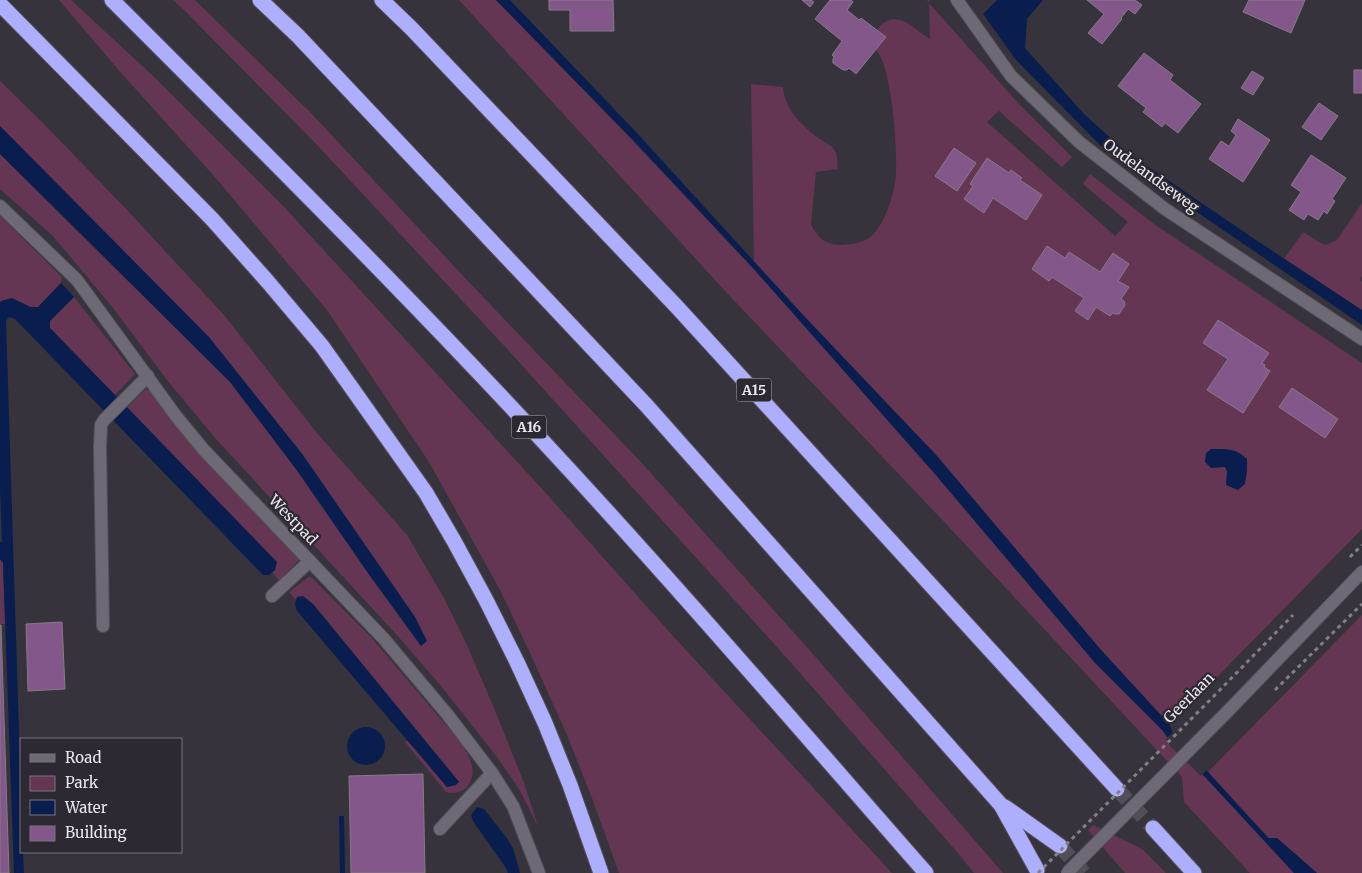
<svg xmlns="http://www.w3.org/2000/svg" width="1362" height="873" font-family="Merriweather,serif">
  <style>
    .green { fill: #643653; fill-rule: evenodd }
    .water { fill: #091e4e }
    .pier { fill: #36333c }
    .building { fill: #84578a; stroke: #847c85 }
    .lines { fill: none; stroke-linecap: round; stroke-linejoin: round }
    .motorway-tunnel { stroke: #514e57; stroke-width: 15; stroke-dasharray: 15 8; stroke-linecap: butt }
    .service-casing { stroke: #535058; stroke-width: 14 }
    .minor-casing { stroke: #535058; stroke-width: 14 }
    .tertiary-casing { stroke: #535058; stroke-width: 14 }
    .motorway-casing { stroke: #535058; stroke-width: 17 }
    .path { stroke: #827f87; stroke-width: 3; stroke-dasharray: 4 4; stroke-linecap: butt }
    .service { stroke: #6e6a75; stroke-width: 12 }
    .minor { stroke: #6e6a75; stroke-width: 12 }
    .tertiary { stroke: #6e6a75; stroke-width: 12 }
    .motorway { stroke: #adaefc; stroke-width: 15 }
    .tertiary-bridge-casing { stroke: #535058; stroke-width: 14; stroke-linecap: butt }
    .path-bridge { stroke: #827f87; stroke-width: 3; stroke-dasharray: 4 4; stroke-linecap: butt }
    .tertiary-bridge { stroke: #6e6a75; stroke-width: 12 }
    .labels { text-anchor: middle; stroke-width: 4.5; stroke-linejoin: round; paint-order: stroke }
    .shield { fill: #2c2932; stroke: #b0aeb5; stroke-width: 1 }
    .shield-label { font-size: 14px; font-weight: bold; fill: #e9e7ed }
    .street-label { font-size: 15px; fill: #e9e7ed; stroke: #2c2932 }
  </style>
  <rect width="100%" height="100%" fill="#36333c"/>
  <g class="green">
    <polygon points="59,0 71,0 151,74 286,209 543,490 673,636 892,873 619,873 592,798 567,735 530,653 500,590 429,462 327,310 214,176 122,74"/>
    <polygon points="173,0 195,0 311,113 466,279 640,461 806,646 1003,873 974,873 957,852 785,656 509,351 318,146 184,10"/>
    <path d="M459 0H496C599 105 701 211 800 320L1163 731 1173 745 1206 778 1294 873H1250L1184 802 1182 777 948 526 726 292Z"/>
    <path d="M927 0H929V3L1018 103 1072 157 1062 167 999 111 987 122 1115 236 1128 222 1083 184 1090 174 1154 224 1362 363V529L1170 725 1101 650 937 456 803 315 754 262 751 84 783 87C784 109 803 127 820 139 825 143 832 145 835 151 838 155 837 164 838 169L816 172 811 224C816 237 826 245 840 245 849 245 861 243 869 238 884 228 895 192 896 175 897 143 893 95 884 65 881 56 876 49 870 42 874 37 877 29 881 25 899 9 915 30 930 39L929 3ZM1211 449 1231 450 1227 471 1225 467H1211L1205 462Z"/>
    <polygon points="0,81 42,122 129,212 224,315 317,433 407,535 444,598 466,643 494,708 524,783 538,826 519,789 497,757 441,686 395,633 216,439 167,380 113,308 53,236 0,189"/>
    <polygon points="1362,203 1362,276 1360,280 1362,282 1362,322 1279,266 1303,232 1319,242 1326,245 1337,240"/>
    <polygon points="0,216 62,277 61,283 38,307 30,307 12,298 1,301 0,303"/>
    <polygon points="74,297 135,374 115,395 50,328 50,321"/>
    <polygon points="146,389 150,391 301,558 279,580 272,572 275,570 276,562 127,407"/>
    <polygon points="0,559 3,563 5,624 0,624"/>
    <path d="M310 576 370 636 462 744C471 758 479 775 465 789 459 793 452 794 446 792L405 742 408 741 447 787 459 782 313 604 297 597 296 600 289 592Z"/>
    <polygon points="1362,615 1362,873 1317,873 1277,838 1269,838 1208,772"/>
    <polygon points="1093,825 1142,849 1166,873 1125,873 1088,830"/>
  </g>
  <g class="water">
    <polygon points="496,0 510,0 636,132 803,315 937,456 1101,650 1170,725 1175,742 1208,772 1268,838 1277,838 1317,873 1294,873 1206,778 1173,745 1163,731 1095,663 934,473 753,268 633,140"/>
    <polygon points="997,0 1043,0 1027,19 1025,48 1084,114 1125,151 1259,242 1362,310 1362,325 1102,147 1016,60 983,14"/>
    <polygon points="0,126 209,337 303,455 415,617 427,641 421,646 370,576 298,472 230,382 0,154"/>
    <polygon points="61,283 74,297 50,321 50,328 277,562 275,570 269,575 263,575 15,319 9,317 6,321 21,795 21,852 23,852 24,873 14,873 3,563 0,559 0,542 2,542 0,488 0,303 1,301 12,298 30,307 38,307"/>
    <path d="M1211 449C1226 449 1236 448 1247 459V471L1245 484 1238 490 1226 485 1227 471 1225 467 1211 468 1205 462 1206 453Z"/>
    <polygon points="303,596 313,604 459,782 456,785 447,787 297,611 295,604 297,597"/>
    <circle cx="366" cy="746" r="19"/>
    <polygon points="477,807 484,809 506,837 513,848 520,873 508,873 506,868 473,821 471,815"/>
    <polygon points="339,816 344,816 345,873 340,873"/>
  </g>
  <polygon class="pier" points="1174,731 1178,740 1208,769 1201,776 1171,747 1166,739"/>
  <g class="building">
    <polygon points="549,0 613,0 614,31 570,31 570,10 549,10"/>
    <polygon points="802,0 811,0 814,2 810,7"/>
    <polygon points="830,0 851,0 853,2 847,10 859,20 861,18 886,37 856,74 849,68 847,70 843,70 833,63 833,59 834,57 832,55 842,41 815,19"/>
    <polygon points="1087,0 1135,0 1142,5 1135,14 1128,9 1121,18 1122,19 1102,44 1088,33 1104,14"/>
    <polygon points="1249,0 1305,0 1291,33 1243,12"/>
    <polygon points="1144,53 1173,75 1170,80 1201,104 1178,133 1165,123 1162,127 1143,112 1146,108 1118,86"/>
    <rect x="1354" y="70" width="8" height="23"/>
    <polygon points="1252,71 1264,78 1253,95 1241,88"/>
    <polygon points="1319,103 1338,116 1321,140 1302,127"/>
    <polygon points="1238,119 1270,140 1243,182 1209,159 1221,141 1229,146 1236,135 1231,131"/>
    <polygon points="954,148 976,163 957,191 935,176"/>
    <polygon points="1311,155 1346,178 1332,199 1335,201 1327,214 1324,211 1318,220 1308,214 1304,220 1289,210 1301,192 1291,185"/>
    <polygon points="987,158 1009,173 1011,170 1022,178 1020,180 1042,195 1026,220 993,198 984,213 964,199 973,186 970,184"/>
    <polygon points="1047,246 1065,258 1069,252 1100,272 1113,253 1129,264 1118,281 1129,287 1121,299 1124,301 1125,305 1119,314 1115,314 1113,313 1110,316 1096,307 1088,320 1075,311 1084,298 1052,277 1049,281 1032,269"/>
    <polygon points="1218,320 1269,353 1262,363 1265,365 1264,367 1270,371 1243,413 1207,390 1228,359 1203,343"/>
    <polygon points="1292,388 1338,419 1325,438 1279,407"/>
    <polygon points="62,622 65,689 28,691 26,624"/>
    <polygon points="0,625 1,625 9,873 0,873"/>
    <polygon points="423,774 425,873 351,873 349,776"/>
  </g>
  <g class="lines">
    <g class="motorway-tunnel">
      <polyline points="1117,789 1153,828"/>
      <polyline points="1060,846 1084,873"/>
    </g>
    <g class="service-casing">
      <g id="service">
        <polyline points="272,596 310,561"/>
        <polyline points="103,626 100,447 101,425 104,420 148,376"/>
        <polyline points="440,829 492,773"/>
      </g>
    </g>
    <g class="minor-casing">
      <g id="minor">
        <polyline points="957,0 1011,76 1079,142 1165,209 1362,339"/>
        <polyline points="0,206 77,280 176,416 203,449 384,639 447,714 492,773 513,806 539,873"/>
      </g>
    </g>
    <g class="tertiary-casing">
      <polyline id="tertiary" points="1228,711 1362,572"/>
    </g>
    <g class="motorway-casing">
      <g id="motorway">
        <path d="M112 0C256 144 401 288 540 438 672 580 798 727 926 873"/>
        <polyline points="260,0 298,36 646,405 1001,805 1037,870"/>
        <polyline points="382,0 411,28 677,307 1117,789"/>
        <polyline points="0,4 212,219 268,282 322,346 426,493 454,541 486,600 517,662 545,723 570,785 601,873"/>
        <polyline points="1005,807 1060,846"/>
        <polyline points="1153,828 1194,873"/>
      </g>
    </g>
    <g class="path">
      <polyline points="1350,557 1362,545"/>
      <polyline points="1275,690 1362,604"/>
      <polyline points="1213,697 1293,615"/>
    </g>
    <use href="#service" class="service"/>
    <use href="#minor" class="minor"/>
    <use href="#tertiary" class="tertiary"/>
    <use href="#motorway" class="motorway"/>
    <g class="tertiary-bridge-casing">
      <polyline id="tertiary-bridge" points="1067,873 1228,711"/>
    </g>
    <polyline class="path-bridge" points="1038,873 1213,697"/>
    <use href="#tertiary-bridge" class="tertiary-bridge"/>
  </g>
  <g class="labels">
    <g class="shield">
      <rect x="736.5" y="378.5" width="35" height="23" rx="4"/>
      <rect x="511.5" y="415.5" width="35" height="23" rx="4"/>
    </g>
    <g class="shield-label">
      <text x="754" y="395">A15</text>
      <text x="529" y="432">A16</text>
    </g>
    <g class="street-label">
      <text transform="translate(1151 176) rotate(36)" y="5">Oudelandseweg</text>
      <text transform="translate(293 520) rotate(46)" y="5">Westpad</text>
      <text transform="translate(1189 698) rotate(-45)" y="5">Geerlaan</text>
    </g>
  </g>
  <rect x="20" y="738" width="162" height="115" fill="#2c2932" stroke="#78757d"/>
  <rect x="30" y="754" width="25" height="8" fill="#6e6a75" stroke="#78757d"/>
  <text x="65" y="763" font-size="15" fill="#e9e7ed">Road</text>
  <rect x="30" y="776" width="25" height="15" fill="#643653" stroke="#78757d"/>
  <text x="65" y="788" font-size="15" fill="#e9e7ed">Park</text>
  <rect x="30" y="800" width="25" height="15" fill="#091e4e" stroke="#78757d"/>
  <text x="65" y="813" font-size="15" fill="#e9e7ed">Water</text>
  <rect x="30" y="826" width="25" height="15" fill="#84578a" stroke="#78757d"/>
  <text x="65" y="838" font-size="15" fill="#e9e7ed">Building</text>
</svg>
